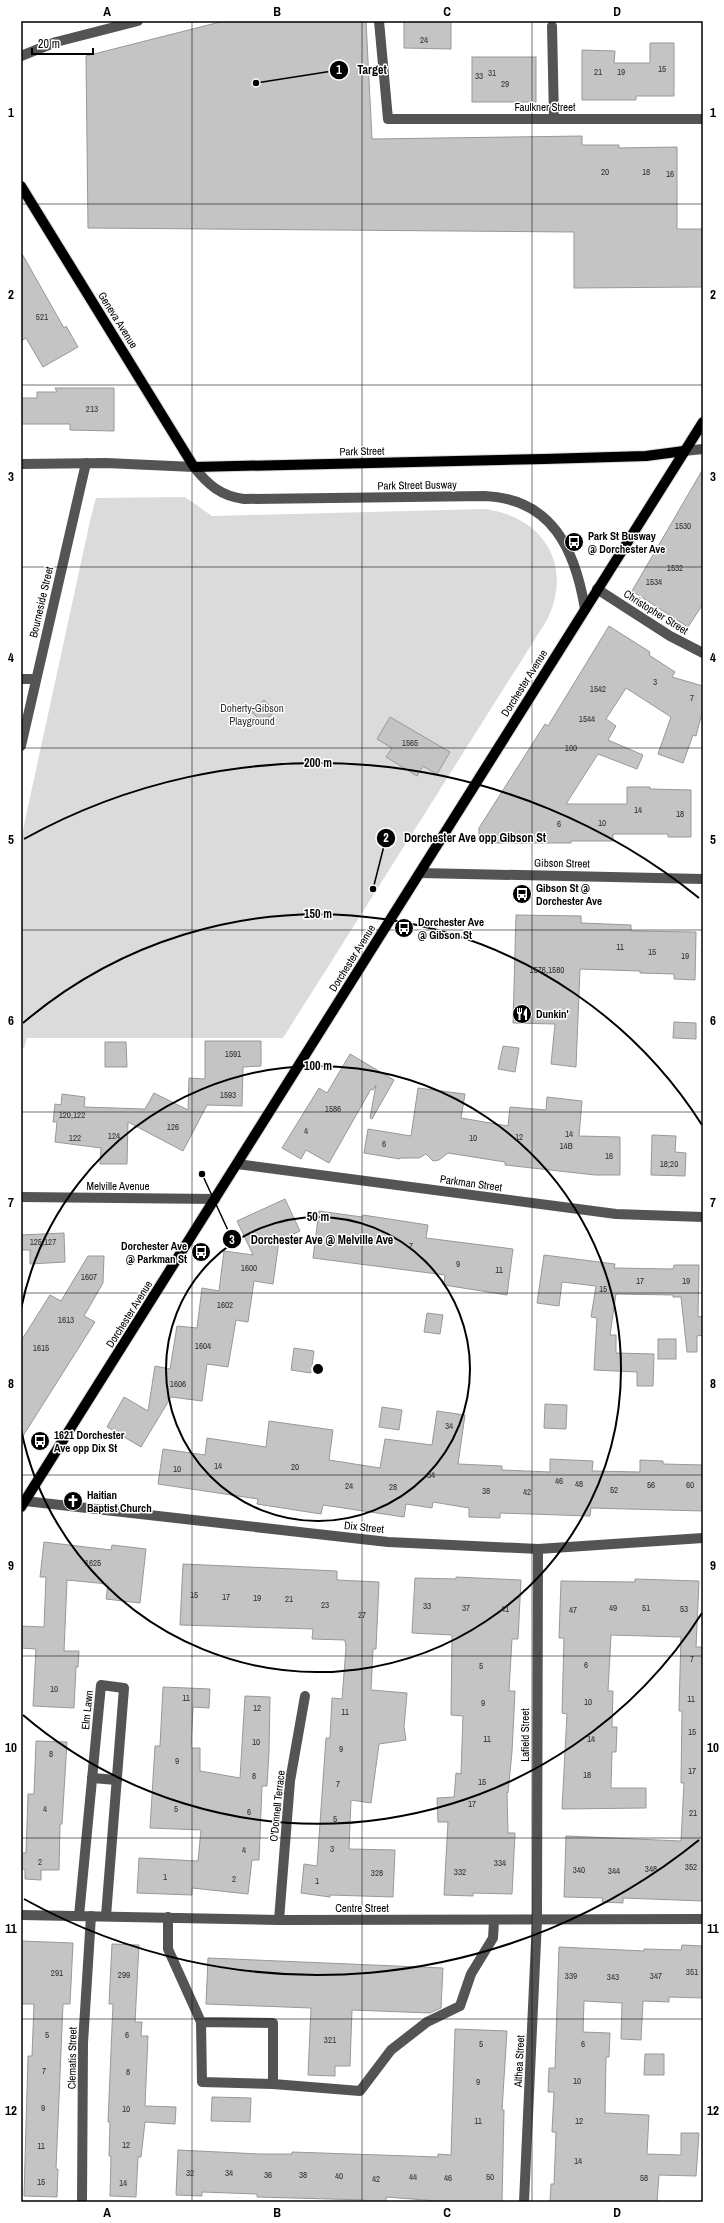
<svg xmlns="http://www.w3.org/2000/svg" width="724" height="2223" font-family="'Archivo Narrow',sans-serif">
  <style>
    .green { fill: #dbdbdb }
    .building { fill: #c4c4c4; stroke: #989898 }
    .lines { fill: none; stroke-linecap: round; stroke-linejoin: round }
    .major-casing { stroke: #dbdbdb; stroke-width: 12 }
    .minor { stroke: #545454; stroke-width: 10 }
    .major { stroke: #000; stroke-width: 10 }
    .grid { fill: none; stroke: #000; stroke-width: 1; stroke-opacity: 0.55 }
    .ring { fill: none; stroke: #000; stroke-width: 2 }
    .labels { text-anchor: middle; stroke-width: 3; stroke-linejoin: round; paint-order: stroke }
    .number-label { font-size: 9px; fill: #313131 }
    .street-label { font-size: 11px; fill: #000; stroke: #fff }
    .poi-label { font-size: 11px; font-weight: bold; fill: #000; stroke: #fff; text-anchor: start }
    .park-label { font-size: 11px; fill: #323232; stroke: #fff }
    .centre { fill: #000; stroke: #fff; stroke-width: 2 }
    .ring-label { font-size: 12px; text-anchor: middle; font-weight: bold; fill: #000; stroke: #fff; stroke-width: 3; stroke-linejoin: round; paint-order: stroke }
    .leader { fill: none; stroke: #000; stroke-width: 1.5 }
    .callout-dot { fill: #000; stroke: #fff; stroke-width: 1.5 }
    .mark-label { font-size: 12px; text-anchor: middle; font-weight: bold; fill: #fff }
    .callout-label { font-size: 12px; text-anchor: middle; font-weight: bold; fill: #000; stroke: #fff; stroke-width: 3; stroke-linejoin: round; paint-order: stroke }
    .neatline { fill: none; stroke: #000; stroke-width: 1.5 }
    .grid-label { font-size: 13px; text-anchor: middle; font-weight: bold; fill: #000 }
  </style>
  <rect width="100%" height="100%" fill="#fff"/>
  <path class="green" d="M185 497 212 516 484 509C543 516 574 565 547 620L283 1038H27L24 1048H21V839L90 521 96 498Z"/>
  <g class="building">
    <polygon points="224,21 366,21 372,139 582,136 582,145 619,145 619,148 677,147 677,229 703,229 703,287 574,288 574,232 88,228 86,56"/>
    <polygon points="404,21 451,21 451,49 404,48"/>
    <polygon points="650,43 674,43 674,96 636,96 636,100 582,100 582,50 615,51 614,63 650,63"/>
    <rect x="472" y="57" width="64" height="45"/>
    <polygon points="21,252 64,328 66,326 78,347 43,367 26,338 21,341"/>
    <polygon points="55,388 114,388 114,431 70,430 70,424 21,424 21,398 37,398 37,392 57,392"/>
    <polygon points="703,469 703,604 688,627 632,591"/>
    <polygon points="609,626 650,652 649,655 675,672 672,677 703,686 703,709 696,736 693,735 683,763 658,754 671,717 626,688 606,719 616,726 608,740 643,755 637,769 598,754 566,804 627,804 627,787 650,787 650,789 691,790 691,837 668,837 668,834 613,834 613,841 571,841 571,843 485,843 479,837 479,828 545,724 548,726"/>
    <polygon points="264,700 275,711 263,723 252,712"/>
    <polygon points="390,717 450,752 437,774 423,766 417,776 386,757 392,748 377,739"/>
    <polygon points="516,915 581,916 581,923 631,925 631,931 696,932 695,980 674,979 674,974 640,973 640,971 580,969 576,1067 551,1064 555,1024 513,1023"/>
    <polygon points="674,1022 696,1023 696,1039 673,1038"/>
    <polygon points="205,1041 261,1041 261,1066 243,1067 242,1106 207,1105 183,1151 128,1122 127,1164 100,1164 101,1148 55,1142 57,1122 53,1122 55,1104 61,1105 62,1094 85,1097 84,1107 145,1109 154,1093 188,1110 189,1078 205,1079"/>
    <polygon points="105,1042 126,1042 127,1067 105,1067"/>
    <polygon points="503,1046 519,1048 515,1072 498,1069"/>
    <polygon points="350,1054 394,1080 372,1119 370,1118 376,1085 373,1090 371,1089 329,1163 306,1150 301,1159 282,1148 319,1088 327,1093"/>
    <polygon points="418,1088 465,1094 461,1118 508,1126 510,1107 546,1110 547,1097 582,1101 579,1136 620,1137 620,1175 595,1175 505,1165 505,1162 448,1153 439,1160 433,1161 426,1154 419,1158 400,1158 400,1159 364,1153 368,1129 411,1136"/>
    <polygon points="652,1135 676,1136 675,1152 686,1153 685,1176 651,1175"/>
    <polygon points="285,1199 300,1231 279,1241 273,1284 254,1281 248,1322 236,1320 228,1367 207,1364 202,1401 171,1397 141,1447 107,1427 124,1397 148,1411 155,1366 170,1369 177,1326 197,1328 202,1288 219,1291 224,1251 253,1255 237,1221"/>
    <polygon points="319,1211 362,1217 363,1215 428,1225 426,1238 513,1249 507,1295 444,1285 445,1275 313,1258"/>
    <polygon points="64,1233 65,1262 30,1264 30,1250 21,1250 21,1235"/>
    <polygon points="544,1255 615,1264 614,1268 673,1269 674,1265 699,1265 698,1317 703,1316 703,1335 697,1336 697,1352 687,1352 681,1297 673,1297 673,1295 616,1294 610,1335 616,1335 616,1353 654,1354 653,1386 637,1386 637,1372 594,1370 597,1318 591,1317 596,1286 562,1282 559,1306 537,1303"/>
    <polygon points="88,1256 104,1256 103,1283 84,1316 95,1322 21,1439 21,1341 50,1295 61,1301"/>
    <polygon points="427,1313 443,1315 440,1334 424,1332"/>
    <rect x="658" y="1339" width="18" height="20"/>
    <polygon points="294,1348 314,1351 311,1373 291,1370"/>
    <polygon points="545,1404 567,1405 566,1429 544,1428"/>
    <polygon points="382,1407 402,1410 399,1430 379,1427"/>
    <polygon points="437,1411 465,1415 458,1464 502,1466 502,1470 550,1472 550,1459 593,1461 592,1471 640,1472 640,1460 663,1461 663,1464 703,1465 703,1511 591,1508 590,1516 500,1513 500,1518 469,1517 469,1508 433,1502 432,1508 406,1504 404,1517 323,1505 321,1514 257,1504 258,1499 158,1484 163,1449 205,1455 207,1438 266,1447 269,1421 333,1430 329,1460 380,1468 385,1439 432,1445"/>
    <polygon points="44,1542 111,1550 112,1545 146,1549 140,1603 106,1599 108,1584 67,1580 64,1651 79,1651 78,1667 76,1667 74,1708 33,1706 36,1649 21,1648 21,1626 44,1627 46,1577 40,1577"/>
    <polygon points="183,1564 337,1571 337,1580 379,1582 376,1649 373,1649 371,1690 407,1693 404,1727 406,1740 379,1744 371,1803 351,1800 349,1849 395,1850 393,1897 330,1895 330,1897 301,1893 304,1864 317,1866 326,1738 330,1738 332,1698 342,1699 346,1648 345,1640 312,1639 313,1629 180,1625"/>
    <polygon points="456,1577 521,1580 518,1639 512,1639 509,1691 515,1691 512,1752 508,1793 507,1792 508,1833 515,1833 512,1894 473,1893 473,1896 444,1895 448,1822 438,1822 437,1798 454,1797 456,1773 461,1774 463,1716 451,1715 452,1635 412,1633 415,1578 456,1579"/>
    <polygon points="635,1579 699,1581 696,1647 703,1647 703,1901 623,1898 623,1903 602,1902 603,1898 564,1897 566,1836 681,1841 684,1783 681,1783 682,1711 679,1711 681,1637 611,1635 608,1691 613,1691 612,1727 617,1727 616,1752 612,1752 611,1788 646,1788 646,1808 562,1809 567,1714 562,1713 564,1638 559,1638 561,1581 635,1582"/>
    <polygon points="163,1687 210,1689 209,1708 193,1707 191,1748 200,1748 200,1771 240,1778 245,1696 270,1697 269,1752 267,1786 262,1786 259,1860 252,1860 248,1894 192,1888 192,1895 137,1893 139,1858 198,1861 201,1830 150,1828 155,1746 160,1746"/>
    <polygon points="36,1741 67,1742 62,1824 60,1824 59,1870 41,1870 41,1880 25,1879 25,1869 21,1869 21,1853 26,1853 28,1794 34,1794"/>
    <polygon points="21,1941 73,1943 70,2004 63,2004 56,2169 58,2169 57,2197 24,2196 28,2056 32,2056 34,2004 21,2004"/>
    <polygon points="112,1944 139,1945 135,2022 142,2022 141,2036 148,2036 145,2106 176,2107 175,2124 145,2122 141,2157 138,2157 136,2197 110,2196 111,2156 109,2156 110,2122 108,2122 113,2004 109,2004"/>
    <polygon points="682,1945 703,1946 703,1998 669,1997 669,2002 643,2001 641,2040 621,2039 622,2003 584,2001 583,2032 610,2033 609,2057 606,2057 605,2113 649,2115 647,2154 681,2155 681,2133 699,2133 696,2176 659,2175 657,2202 550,2202 551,2184 554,2184 556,2132 552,2132 554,2092 548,2092 549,2068 555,2068 559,1947 644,1951 644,1949 681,1950"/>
    <polygon points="208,1958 443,1968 441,2008 430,2013 352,2010 350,2066 335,2066 335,2076 308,2075 311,2008 206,2004"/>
    <polygon points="455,2029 507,2031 502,2110 504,2110 502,2202 451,2202 386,2197 386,2202 365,2202 365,2200 257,2197 257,2194 202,2192 202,2196 176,2195 178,2150 259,2154 292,2154 292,2152 438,2157 438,2154 451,2155"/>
    <polygon points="645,2054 664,2054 664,2075 644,2075"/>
    <polygon points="212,2097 251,2098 250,2122 211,2121"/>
  </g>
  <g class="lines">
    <g class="major-casing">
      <g id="major">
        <polyline points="21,186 194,467 544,459 646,456 684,451"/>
        <polyline points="21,1507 703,422"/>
      </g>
    </g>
    <g class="minor">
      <polyline points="379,21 388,119 703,119"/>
      <polyline points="552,26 554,119"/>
      <polyline points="21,56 56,42 138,21"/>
      <polyline points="684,451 703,449"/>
      <path d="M21 464 106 463 194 467C208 485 221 496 244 499L485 496C552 499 575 549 585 609"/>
      <polyline points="597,589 670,636 703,653"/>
      <polyline points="21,679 35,679"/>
      <polyline points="21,746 86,463"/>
      <polyline points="420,873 703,879"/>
      <polyline points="237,1164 616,1214 703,1217"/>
      <polyline points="21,1197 215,1199"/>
      <polyline points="25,1501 388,1542 538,1549 703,1538"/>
      <polyline points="92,1778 117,1780"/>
      <polyline points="21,1915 279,1920 703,1919"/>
      <polyline points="79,1916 101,1685 124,1688 106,1916"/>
      <polyline points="168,1917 168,1949 201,2022 273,2023 273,2084 202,2082 201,2022"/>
      <polyline points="279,1920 290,1781 305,1696"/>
      <polyline points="273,2084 360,2091 391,2050 427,2022 460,2006 471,1974 493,1938 494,1921"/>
      <polyline points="82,2202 83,2043 91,1916"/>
      <polyline points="524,2202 537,1920 538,1549"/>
    </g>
    <use href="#major" class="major"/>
  </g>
  <path class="grid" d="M192 21V2202M362 21V2202M532 21V2202M21 204H703M21 385H703M21 567H703M21 748H703M21 930H703M21 1112H703M21 1293H703M21 1475H703M21 1656H703M21 1838H703M21 2019H703"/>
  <g class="ring">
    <circle cx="318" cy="1369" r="152"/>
    <path d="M21 1309A303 303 0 1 1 21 1429"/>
    <path d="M702 1613A455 455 0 0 1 23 1715M23 1023A455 455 0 0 1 702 1125"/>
    <path d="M699 1840A606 606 0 0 1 24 1899M24 839A606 606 0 0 1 699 898"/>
  </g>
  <defs>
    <g id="bus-disc" transform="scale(1)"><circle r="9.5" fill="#000" stroke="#fff"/><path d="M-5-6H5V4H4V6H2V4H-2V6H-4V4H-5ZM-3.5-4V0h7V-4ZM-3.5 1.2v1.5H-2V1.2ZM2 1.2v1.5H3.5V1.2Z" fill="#fff"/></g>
    <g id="restaurant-disc" transform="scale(1)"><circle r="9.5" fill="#000" stroke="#fff"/><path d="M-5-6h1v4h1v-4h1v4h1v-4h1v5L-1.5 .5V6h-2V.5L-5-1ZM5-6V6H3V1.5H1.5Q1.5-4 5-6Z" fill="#fff"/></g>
    <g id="church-disc" transform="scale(1)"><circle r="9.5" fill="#000" stroke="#fff"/><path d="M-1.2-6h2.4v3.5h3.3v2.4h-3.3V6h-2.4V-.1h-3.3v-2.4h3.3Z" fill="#fff"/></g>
  </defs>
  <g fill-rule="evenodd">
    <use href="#bus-disc" x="574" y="542"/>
    <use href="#bus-disc" x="522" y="894"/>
    <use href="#bus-disc" x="404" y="928"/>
    <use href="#restaurant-disc" x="522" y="1014"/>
    <use href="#bus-disc" x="201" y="1252"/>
    <use href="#bus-disc" x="40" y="1441"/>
    <use href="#church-disc" x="73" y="1501"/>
  </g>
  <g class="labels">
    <g class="number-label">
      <text x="424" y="43">24</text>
      <text x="662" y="72">15</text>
      <text x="598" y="75">21</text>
      <text x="621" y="75">19</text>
      <text x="492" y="76">31</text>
      <text x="479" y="79">33</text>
      <text x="505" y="87">29</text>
      <text x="605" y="175">20</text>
      <text x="646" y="175">18</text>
      <text x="670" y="177">16</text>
      <text x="42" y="320">521</text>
      <text x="92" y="412">213</text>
      <text x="683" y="529">1530</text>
      <text x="675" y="571">1532</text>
      <text x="654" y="585">1534</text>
      <text x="655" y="685">3</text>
      <text x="598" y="692">1542</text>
      <text x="692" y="701">7</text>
      <text x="587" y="722">1544</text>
      <text x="410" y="746">1565</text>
      <text x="571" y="751">100</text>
      <text x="638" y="813">14</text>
      <text x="680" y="817">18</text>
      <text x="602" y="826">10</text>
      <text x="559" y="827">6</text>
      <text x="620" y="950">11</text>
      <text x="652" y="955">15</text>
      <text x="685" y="959">19</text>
      <text x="547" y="973">1576,1580</text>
      <text x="233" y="1057">1591</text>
      <text x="228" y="1098">1593</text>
      <text x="333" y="1112">1586</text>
      <text x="72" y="1118">120,122</text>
      <text x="173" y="1130">126</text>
      <text x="306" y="1134">4</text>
      <text x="569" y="1137">14</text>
      <text x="114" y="1139">124</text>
      <text x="519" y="1140">12</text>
      <text x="75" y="1141">122</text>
      <text x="473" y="1141">10</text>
      <text x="384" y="1147">6</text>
      <text x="566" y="1149">14B</text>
      <text x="609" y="1159">16</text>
      <text x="669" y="1167">18;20</text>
      <text x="43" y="1245">125,127</text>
      <text x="411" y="1249">7</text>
      <text x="458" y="1267">9</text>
      <text x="249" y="1271">1600</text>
      <text x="499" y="1273">11</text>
      <text x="89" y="1280">1607</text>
      <text x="640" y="1284">17</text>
      <text x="686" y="1284">19</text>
      <text x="603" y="1292">15</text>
      <text x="225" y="1308">1602</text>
      <text x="66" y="1323">1613</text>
      <text x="203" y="1349">1604</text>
      <text x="41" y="1351">1615</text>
      <text x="178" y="1387">1606</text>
      <text x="449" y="1429">34</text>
      <text x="218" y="1469">14</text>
      <text x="295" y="1470">20</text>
      <text x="177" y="1472">10</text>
      <text x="431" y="1478">34</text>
      <text x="559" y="1484">46</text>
      <text x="579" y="1487">48</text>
      <text x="651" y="1488">56</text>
      <text x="690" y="1488">60</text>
      <text x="349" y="1489">24</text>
      <text x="393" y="1490">28</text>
      <text x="614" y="1493">52</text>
      <text x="486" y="1494">38</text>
      <text x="527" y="1495">42</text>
      <text x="93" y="1566">1625</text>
      <text x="194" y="1598">15</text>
      <text x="226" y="1600">17</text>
      <text x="257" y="1601">19</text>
      <text x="289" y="1602">21</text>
      <text x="325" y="1608">23</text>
      <text x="427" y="1609">33</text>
      <text x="466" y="1611">37</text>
      <text x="613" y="1611">49</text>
      <text x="646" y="1611">51</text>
      <text x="505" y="1612">41</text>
      <text x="684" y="1612">53</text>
      <text x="573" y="1613">47</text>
      <text x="362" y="1618">27</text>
      <text x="692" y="1662">7</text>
      <text x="586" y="1668">6</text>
      <text x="481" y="1669">5</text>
      <text x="54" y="1692">10</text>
      <text x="186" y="1701">11</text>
      <text x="691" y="1702">11</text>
      <text x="588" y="1705">10</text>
      <text x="483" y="1706">9</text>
      <text x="257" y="1711">12</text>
      <text x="345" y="1715">11</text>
      <text x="692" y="1735">15</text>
      <text x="487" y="1742">11</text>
      <text x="591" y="1742">14</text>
      <text x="256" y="1745">10</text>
      <text x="341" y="1752">9</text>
      <text x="51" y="1757">8</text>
      <text x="177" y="1764">9</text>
      <text x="692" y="1774">17</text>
      <text x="587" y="1778">18</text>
      <text x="254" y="1779">8</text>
      <text x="482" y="1785">15</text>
      <text x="338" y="1787">7</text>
      <text x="472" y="1807">17</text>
      <text x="45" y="1812">4</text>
      <text x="176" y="1812">5</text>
      <text x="249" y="1815">6</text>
      <text x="693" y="1816">21</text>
      <text x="335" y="1822">5</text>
      <text x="332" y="1852">3</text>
      <text x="244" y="1853">4</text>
      <text x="40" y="1865">2</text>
      <text x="500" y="1866">334</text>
      <text x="691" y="1870">352</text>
      <text x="651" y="1872">348</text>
      <text x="579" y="1873">340</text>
      <text x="614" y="1874">344</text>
      <text x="460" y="1875">332</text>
      <text x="377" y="1876">328</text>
      <text x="165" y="1880">1</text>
      <text x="234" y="1882">2</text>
      <text x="317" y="1884">1</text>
      <text x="692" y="1975">351</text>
      <text x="57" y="1976">291</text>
      <text x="124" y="1978">299</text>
      <text x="571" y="1979">339</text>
      <text x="656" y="1979">347</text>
      <text x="613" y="1980">343</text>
      <text x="47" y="2038">5</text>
      <text x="127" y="2038">6</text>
      <text x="330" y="2043">321</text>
      <text x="481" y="2047">5</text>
      <text x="583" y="2047">6</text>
      <text x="44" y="2074">7</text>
      <text x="128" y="2075">8</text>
      <text x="577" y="2084">10</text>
      <text x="478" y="2085">9</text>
      <text x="43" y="2111">9</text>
      <text x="126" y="2112">10</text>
      <text x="478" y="2124">11</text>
      <text x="579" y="2124">12</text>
      <text x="126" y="2148">12</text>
      <text x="41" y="2149">11</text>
      <text x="578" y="2164">14</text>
      <text x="190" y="2176">32</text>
      <text x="229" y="2176">34</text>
      <text x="268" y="2178">36</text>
      <text x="303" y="2178">38</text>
      <text x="339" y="2179">40</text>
      <text x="413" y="2180">44</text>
      <text x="490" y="2180">50</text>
      <text x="448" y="2181">46</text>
      <text x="644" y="2181">58</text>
      <text x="376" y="2182">42</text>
      <text x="41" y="2185">15</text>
      <text x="123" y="2186">14</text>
    </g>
    <g class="street-label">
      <text x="545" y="111">Faulkner Street</text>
      <text transform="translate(118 320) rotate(58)" y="4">Geneva Avenue</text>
      <text transform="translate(362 451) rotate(-1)" y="4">Park Street</text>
      <text transform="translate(417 485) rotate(-1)" y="4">Park Street Busway</text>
      <text transform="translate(41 602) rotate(-77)" y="4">Bourneside Street</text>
      <text transform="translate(656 612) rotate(32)" y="4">Christopher Street</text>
      <text transform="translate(524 683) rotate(-58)" y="4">Dorchester Avenue</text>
      <text transform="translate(562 863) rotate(1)" y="4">Gibson Street</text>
      <text transform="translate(352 958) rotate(-58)" y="4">Dorchester Avenue</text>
      <text transform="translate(471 1183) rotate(8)" y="4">Parkman Street</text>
      <text x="118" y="1190">Melville Avenue</text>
      <text transform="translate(129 1314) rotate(-58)" y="4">Dorchester Avenue</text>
      <text transform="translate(364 1527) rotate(6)" y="4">Dix Street</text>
      <text transform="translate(87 1710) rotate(-84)" y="4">Elm Lawn</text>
      <text transform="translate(525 1735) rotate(-90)" y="4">Lafield Street</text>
      <text transform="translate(277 1806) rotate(-84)" y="4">O'Donnell Terrace</text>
      <text x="362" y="1912">Centre Street</text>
      <text transform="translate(72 2058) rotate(-89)" y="4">Clematis Street</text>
      <text transform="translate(519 2061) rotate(-87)" y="4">Althea Street</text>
    </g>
    <g class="poi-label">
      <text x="588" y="540">Park St Busway<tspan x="588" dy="13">@ Dorchester Ave</tspan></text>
      <text x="536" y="892">Gibson St @<tspan x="536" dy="13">Dorchester Ave</tspan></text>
      <text x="418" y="926">Dorchester Ave<tspan x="418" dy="13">@ Gibson St</tspan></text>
      <text x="536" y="1018">Dunkin'</text>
      <text x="187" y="1250" text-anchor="end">Dorchester Ave<tspan x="187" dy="13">@ Parkman St</tspan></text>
      <text x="54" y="1439">1621 Dorchester<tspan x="54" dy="13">Ave opp Dix St</tspan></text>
      <text x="87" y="1499">Haitian<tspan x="87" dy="13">Baptist Church</tspan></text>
    </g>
    <g class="park-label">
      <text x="252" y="712">Doherty-Gibson<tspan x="252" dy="13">Playground</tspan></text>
    </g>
  </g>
  <circle cx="318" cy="1369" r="6" class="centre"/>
  <g class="ring-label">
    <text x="318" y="767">200 m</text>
    <text x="318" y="918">150 m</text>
    <text x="318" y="1070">100 m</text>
    <text x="318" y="1221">50 m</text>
  </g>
  <path class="leader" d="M256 83L339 70M373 889L386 838M202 1174L232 1239"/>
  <g class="callout-dot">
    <circle cx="256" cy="83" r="4"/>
    <circle cx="373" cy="889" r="4"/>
    <circle cx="202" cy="1174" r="4"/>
    <circle cx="339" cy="70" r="10"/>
    <circle cx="386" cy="838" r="10"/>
    <circle cx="232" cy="1239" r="10"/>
  </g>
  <g class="mark-label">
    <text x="339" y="74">1</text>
    <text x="386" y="842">2</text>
    <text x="232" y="1244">3</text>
  </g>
  <g class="callout-label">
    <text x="372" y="74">Target</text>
    <text x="475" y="842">Dorchester Ave opp Gibson St</text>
    <text x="322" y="1244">Dorchester Ave @ Melville Ave</text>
  </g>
  <rect width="724" height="2223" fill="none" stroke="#ffffff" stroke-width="44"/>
  <path d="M32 48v6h61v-6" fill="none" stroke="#000000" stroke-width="2"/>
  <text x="38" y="48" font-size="12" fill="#000000" stroke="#ffffff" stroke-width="3" paint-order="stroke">20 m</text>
  <rect x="22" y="22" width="680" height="2179" class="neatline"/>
  <g class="grid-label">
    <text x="107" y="16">A</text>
    <text x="277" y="16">B</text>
    <text x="447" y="16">C</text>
    <text x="617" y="16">D</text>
    <text x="11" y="117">1</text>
    <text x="713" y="117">1</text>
    <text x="11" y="299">2</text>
    <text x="713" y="299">2</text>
    <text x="11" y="481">3</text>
    <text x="713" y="481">3</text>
    <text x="11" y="662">4</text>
    <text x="713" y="662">4</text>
    <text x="11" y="844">5</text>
    <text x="713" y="844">5</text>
    <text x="11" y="1025">6</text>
    <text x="713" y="1025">6</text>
    <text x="11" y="1207">7</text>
    <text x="713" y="1207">7</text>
    <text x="11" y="1388">8</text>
    <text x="713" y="1388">8</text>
    <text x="11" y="1570">9</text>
    <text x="713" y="1570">9</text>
    <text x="11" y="1752">10</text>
    <text x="713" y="1752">10</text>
    <text x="11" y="1933">11</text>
    <text x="713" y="1933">11</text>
    <text x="11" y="2115">12</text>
    <text x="713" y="2115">12</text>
    <text x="107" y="2217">A</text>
    <text x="277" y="2217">B</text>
    <text x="447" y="2217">C</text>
    <text x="617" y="2217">D</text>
  </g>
</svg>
